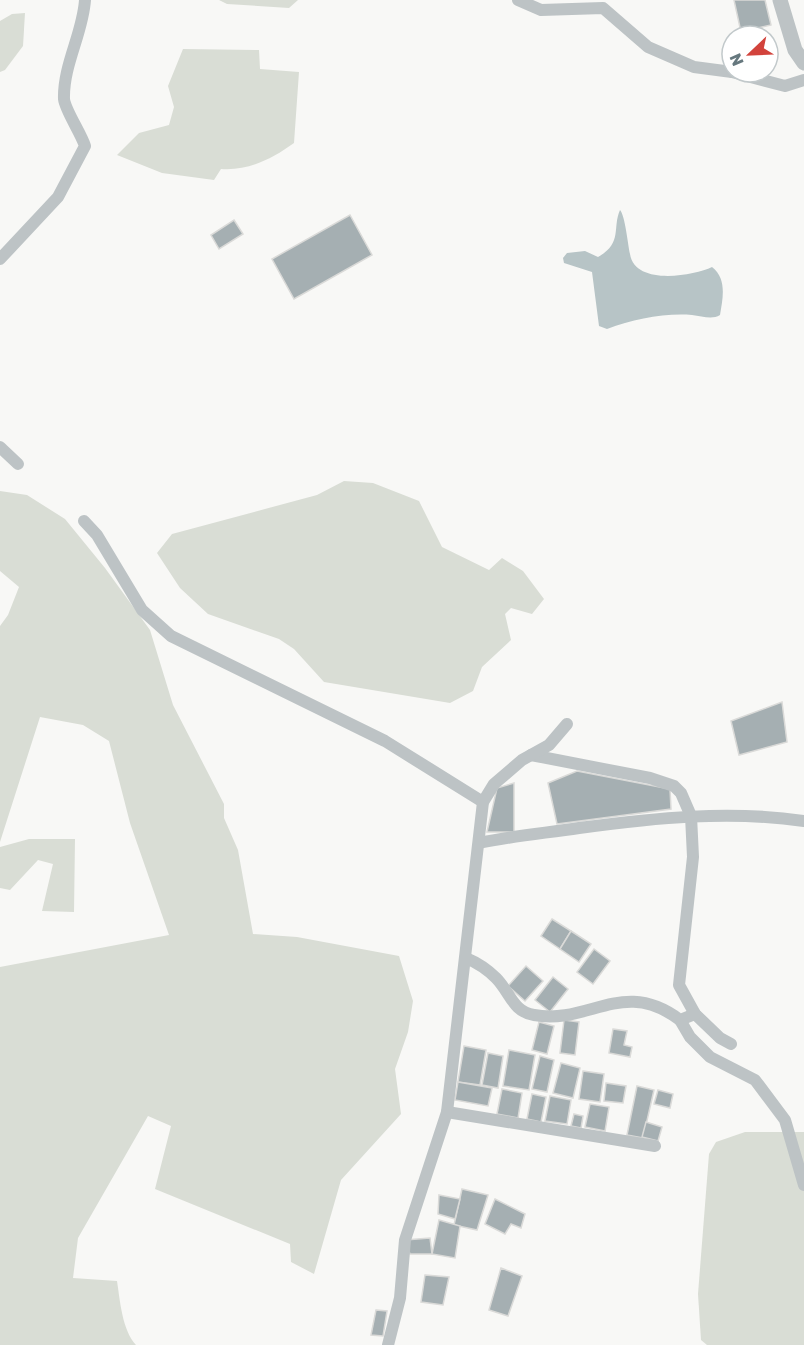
<svg xmlns="http://www.w3.org/2000/svg" width="804" height="1345" font-family="Rubik,sans-serif">
  <style>
    .green { fill: #d9ddd5 }
    .water { fill: #b7c4c6 }
    .building { fill: #a5afb2; stroke: #dadad8; stroke-width: 1.5 }
    .lines { fill: none; stroke-linecap: round; stroke-linejoin: round }
    .minor { stroke: #bdc3c5; stroke-width: 12 }
    .tertiary { stroke: #bdc3c5; stroke-width: 15 }
  </style>
  <rect width="100%" height="100%" fill="#f8f8f6"/>
  <g class="green">
    <polygon points="219,0 298,0 289,8 227,4"/>
    <polygon points="25,13 23,46 5,70 0,72 0,21 12,14"/>
    <path d="M183 49 259 50 260 69 299 72 294 143C272 159 248 171 221 169L214 180 162 173 117 155 139 133 169 125 174 107 168 86Z"/>
    <polygon points="344,481 373,483 419,501 442,547 489,570 502,558 523,571 544,599 532,614 511,608 505,614 511,640 482,667 473,691 450,703 324,682 294,649 279,639 208,614 180,588 157,553 172,534 317,495"/>
    <path d="M0 491 27 495 65 519 105 568 150 630 173 705 224 804V818L238 850 253 934 297 937 399 956 413 1001 408 1032 395 1069 401 1114 341 1180 314 1274 291 1262 290 1244 155 1189 171 1126 148 1116 78 1238 73 1278 117 1281C120 1300 122 1330 136 1345H0V967L169 935 130 823 109 741 83 725 40 717 0 842V626L8 615 19 587 0 571Z"/>
    <polygon points="29,839 75,839 74,912 42,911 53,864 38,860 10,890 0,888 0,847"/>
    <polygon points="745,1132 804,1132 804,1345 707,1345 701,1340 698,1294 709,1154 716,1142"/>
  </g>
  <path class="water" d="M620 210C625 215 628 245 630 254 635 286 693 276 712 267 727 279 723 297 720 315 712 320 702 316 692 315 664 313 634 319 607 329L599 326 592 272 564 263 563 258 567 253 585 251 598 257C623 243 612 228 620 210Z"/>
  <g class="building">
    <polygon points="734,0 765,0 771,25 741,32"/>
    <polygon points="350,215 372,255 294,299 272,259"/>
    <polygon points="234,220 243,234 219,249 211,235"/>
    <polygon points="782,702 787,742 739,755 731,721"/>
    <polygon points="577,771 670,789 671,809 557,824 548,783"/>
    <polygon points="514,783 514,832 487,832 497,788"/>
    <polygon points="552,919 571,931 560,949 541,936"/>
    <polygon points="571,931 591,944 579,962 560,949"/>
    <polygon points="594,949 610,961 593,984 577,972"/>
    <polygon points="526,966 543,981 525,1001 508,986"/>
    <polygon points="553,977 568,989 550,1012 535,1000"/>
    <polygon points="564,1020 579,1022 575,1055 560,1053"/>
    <polygon points="539,1022 554,1026 547,1054 532,1050"/>
    <polygon points="613,1029 627,1031 624,1045 632,1047 630,1057 609,1053"/>
    <polygon points="464,1046 486,1050 480,1085 458,1082"/>
    <polygon points="509,1050 535,1055 529,1090 503,1086"/>
    <polygon points="488,1053 503,1056 498,1088 482,1085"/>
    <polygon points="540,1056 554,1060 547,1092 532,1089"/>
    <polygon points="561,1063 580,1068 573,1098 553,1093"/>
    <polygon points="583,1071 604,1074 600,1102 579,1099"/>
    <polygon points="458,1082 492,1088 488,1106 455,1100"/>
    <polygon points="606,1083 626,1086 623,1103 604,1101"/>
    <polygon points="637,1086 654,1090 643,1138 627,1135"/>
    <polygon points="502,1089 522,1093 518,1118 497,1114"/>
    <polygon points="658,1090 673,1094 670,1108 654,1104"/>
    <polygon points="532,1094 546,1097 541,1122 527,1119"/>
    <polygon points="550,1096 571,1100 567,1124 545,1121"/>
    <polygon points="590,1104 609,1107 605,1131 585,1127"/>
    <polygon points="574,1114 583,1116 581,1128 571,1126"/>
    <polygon points="646,1122 662,1127 658,1141 642,1137"/>
    <polygon points="462,1189 488,1195 477,1230 454,1225"/>
    <polygon points="439,1195 460,1199 455,1219 438,1214"/>
    <polygon points="495,1199 525,1214 521,1228 511,1224 505,1234 485,1224"/>
    <polygon points="439,1220 460,1226 455,1258 432,1254"/>
    <polygon points="430,1238 432,1254 410,1254 405,1240"/>
    <polygon points="501,1268 522,1276 508,1316 489,1310"/>
    <polygon points="425,1275 449,1277 443,1305 421,1302"/>
    <polygon points="376,1310 387,1311 383,1336 371,1335"/>
  </g>
  <g class="lines">
    <g class="minor">
      <polyline points="518,0 541,10 603,8 648,47 694,67 732,72"/>
      <polyline points="732,72 785,86 804,80"/>
      <path d="M0 259 58 197 85 146C81 133 65 110 64 99 63 65 83 33 85 0"/>
      <polyline points="0,447 18,464"/>
      <polyline points="84,521 97,535 142,610 171,636 385,741 483,802"/>
      <polyline points="531,755 650,778 674,786 681,793 691,816 693,857 679,985 695,1014 720,1038 731,1044"/>
      <path d="M479 843C512 836 546 833 579 828 654 818 729 810 804 821"/>
      <path d="M466 958C478 963 487 969 496 978 510 992 513 1012 534 1015 590 1025 623 977 680 1020L695 1014"/>
      <polyline points="680,1020 690,1037 710,1057 755,1080 785,1120 804,1185"/>
      <polyline points="447,1112 655,1146"/>
      <polyline points="388,1345 400,1298 405,1240 447,1112 483,802 494,784 522,760 549,745 567,724"/>
    </g>
    <polyline class="tertiary" points="780,0 795,50 804,63"/>
  </g>
  <g transform="translate(750 54) rotate(247)"><circle r="28" fill="#ffffff" stroke="#c2c9cb" stroke-width="1.5"/>
  <path d="M0-4.5L10 22L0 15L-10 22Z" fill="#d2433c"/>
  <text y="-9" font-size="16" font-weight="bold" text-anchor="middle" fill="#66787e">N</text>
  </g>
</svg>
